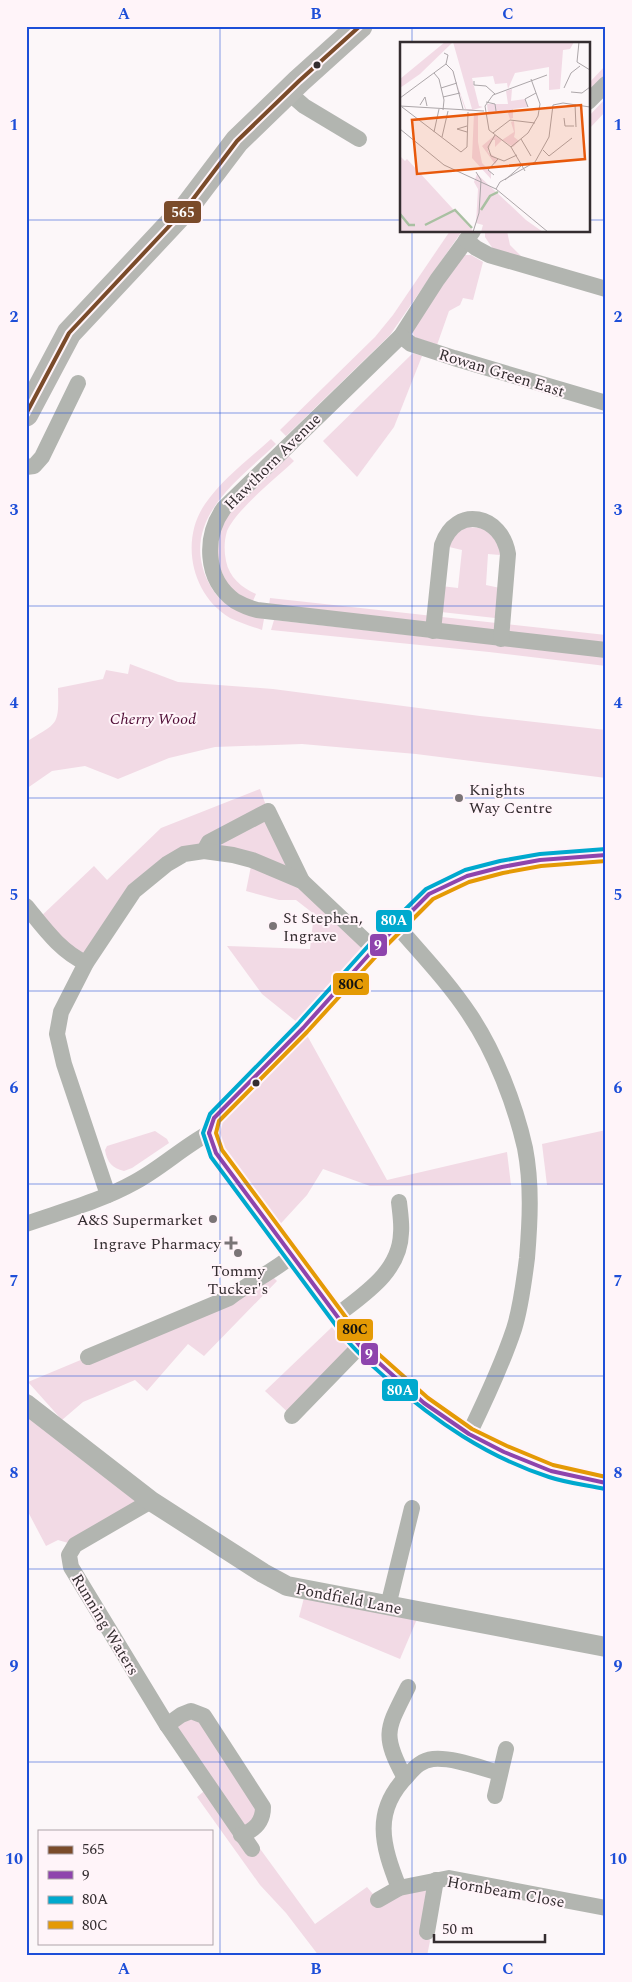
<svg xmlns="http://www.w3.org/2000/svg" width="632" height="1982" font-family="Spectral,serif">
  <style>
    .green { fill: #f2dae5 }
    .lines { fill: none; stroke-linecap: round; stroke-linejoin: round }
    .minor { stroke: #b2b5b0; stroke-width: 16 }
    .tertiary { stroke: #b2b5b0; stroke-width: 20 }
    .primary { stroke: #b6b7b3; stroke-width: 25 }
    .bus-1-casing { stroke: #fff4f9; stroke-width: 8 }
    .bus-2-casing { stroke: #fff4f9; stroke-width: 8 }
    .bus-3-casing { stroke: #fff4f9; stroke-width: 8 }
    .bus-4-casing { stroke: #fff4f9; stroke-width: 8 }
    .bus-1 { stroke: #7a4b2a; stroke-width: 4 }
    .bus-2 { stroke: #8e44ad; stroke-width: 4 }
    .bus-3 { stroke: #00a9ce; stroke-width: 4 }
    .bus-4 { stroke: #e49a05; stroke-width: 4 }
    .grid { fill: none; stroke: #1d4ed8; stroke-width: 1; stroke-opacity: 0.55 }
    .bus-dot { fill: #342d30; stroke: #fff4f9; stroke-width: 2 }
    .poi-dot { fill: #7a7476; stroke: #fff4f9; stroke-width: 2 }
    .labels { text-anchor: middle; stroke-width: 4; stroke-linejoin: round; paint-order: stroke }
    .street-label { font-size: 16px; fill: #342d30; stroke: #fff4f9 }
    .park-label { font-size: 16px; font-style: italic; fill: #4f0c35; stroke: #fff4f9 }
    .poi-label { font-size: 16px; fill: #342d30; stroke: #fff4f9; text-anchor: start }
    .inset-river { fill: none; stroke: #a9c0a2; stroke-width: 2.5 }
    .inset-road { fill: none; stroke: #aca6a9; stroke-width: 1 }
    .view { fill: #e8590c; fill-opacity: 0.15; stroke: #e8590c; stroke-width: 2.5 }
    .inset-edge { fill: none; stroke: #342d30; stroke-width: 2.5 }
    .line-badge { stroke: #fff4f9; stroke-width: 2 }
    .badge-label { font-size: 14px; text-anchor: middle; font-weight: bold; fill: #fff }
    .pale-badge-label { font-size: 14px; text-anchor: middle; font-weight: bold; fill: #111 }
    .neatline { fill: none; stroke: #1d4ed8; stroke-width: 2 }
    .grid-label { font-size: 16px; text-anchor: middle; font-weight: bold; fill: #1d4ed8 }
  </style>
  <rect width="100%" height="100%" fill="#fcf7f9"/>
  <g class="green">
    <polygon points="606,65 606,78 588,97 588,84"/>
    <polygon points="606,98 606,111 588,130 588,117"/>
    <polygon points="450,231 462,231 390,335 286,436 280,430 375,337 393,315"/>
    <polygon points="485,231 507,231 510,245 522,257 493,249 485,237"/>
    <polygon points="465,255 471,255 483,262 473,300 463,298 460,305 449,311 437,345 414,337 412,329 460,257"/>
    <polygon points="413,353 422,356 394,427 357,477 323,441"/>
    <path d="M271 439 276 444C241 478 185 515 204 572 208 583 215 596 225 603 236 610 252 614 264 619L262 630C251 626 240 623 230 618 191 595 180 540 205 504 222 479 249 459 271 439Z"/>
    <path d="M287 454 294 461C276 478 236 510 227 531 224 541 224 551 226 561 229 577 242 588 256 594L252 603 237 594 228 585 217 563 220 523Z"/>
    <polygon points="466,527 482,528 497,538 500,555 488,554 486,585 500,588 495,618 441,612 441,586 458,588 462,550 449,547 454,536"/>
    <polygon points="270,598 606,635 606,644 269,606"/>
    <polygon points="274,620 606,657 606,666 489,652 271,630"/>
    <path d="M130 664 178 682 273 689 480 716 606 730V778L416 754 302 744 215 747 169 758 118 779 85 766 52 771 26 789V742C58 722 59 727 58 688L103 679 106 670 128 674Z"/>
    <polygon points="260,789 268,811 302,881 374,949 303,1028 387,1180 507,1152 511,1185 370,1186 323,1169 307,1195 273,1232 209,1133 303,1027 262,994 227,946 310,949 314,914 296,900 279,900 246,891 252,861 204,851 134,891 86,963 37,920 94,866 107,880 161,828"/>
    <polygon points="606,1130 606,1185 547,1185 542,1144"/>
    <path d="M155 1131 167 1139 169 1143 132 1168 124 1171C112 1168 107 1162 105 1150L107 1146Z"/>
    <polygon points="269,1273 277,1281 204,1356 188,1344 147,1391 135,1380 83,1402 62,1420 28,1382 229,1298"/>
    <polygon points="332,1327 354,1351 292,1416 265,1391"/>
    <polygon points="26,1404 151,1501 75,1545 58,1540 46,1546 26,1508"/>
    <polygon points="306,1590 420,1612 400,1659 299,1617"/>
    <polygon points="191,1711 263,1807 251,1832 258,1846 315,1924 367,1887 378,1900 436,1880 427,1932 430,1941 427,1956 319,1956 286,1913 260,1885 197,1797 209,1787 167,1725"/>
  </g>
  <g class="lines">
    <g class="minor">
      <polyline points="288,92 304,106 359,139"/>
      <polyline points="588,102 606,84"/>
      <path d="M473 231 437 280 401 336 224 508C204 536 204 579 235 601 242 605 249 608 257 610L606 650"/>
      <polyline points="466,240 476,248 489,255 606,289"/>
      <polyline points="401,336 411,344 454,358 606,403"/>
      <polyline points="26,467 34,466 42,457 78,383"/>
      <path d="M433 631 442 545C456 504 502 515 508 554L501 639"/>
      <polyline points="204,851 209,842 268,811 302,881"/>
      <path d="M26 906C44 928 60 951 86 963"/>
      <path d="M398 927C423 956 449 983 470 1015 495 1052 515 1104 525 1148 532 1184 530 1222 527 1258 524 1281 521 1307 514 1329 502 1365 486 1399 469 1434"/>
      <polyline points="209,1133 216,1153 273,1232 351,1335 360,1346 424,1403 469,1434 504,1452 551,1471 606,1483"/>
      <polyline points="108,1195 64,1064 57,1034 61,1012 86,963 134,891 167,864 184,854 204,851 233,855 252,860 302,881 374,949"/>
      <path d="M26 1224C63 1211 101 1201 135 1182 161 1168 183 1147 209 1133L214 1118 303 1028 374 949 429 894 467 876 502 867 540 860 606 855"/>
      <path d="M336 1316C364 1294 400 1272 401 1233 402 1223 400 1212 399 1202"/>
      <path d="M88 1357 229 1298C249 1283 272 1272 292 1256"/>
      <polyline points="292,1416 360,1346"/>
      <polyline points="151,1501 75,1545 69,1555 71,1567 167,1725 252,1849"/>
      <polyline points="388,1606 412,1508"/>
      <path d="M167 1725 181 1715 191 1711 204 1716 263 1807C263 1822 255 1830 241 1835"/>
      <path d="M405 1778C381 1734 387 1729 408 1687"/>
      <polyline points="495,1796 506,1749"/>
      <path d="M399 1888C382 1845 372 1811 408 1775 415 1767 422 1760 433 1759 452 1757 481 1768 500 1773"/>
      <polyline points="378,1900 399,1888 449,1878 606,1908"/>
      <polyline points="427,1932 436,1880"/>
    </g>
    <polyline class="tertiary" points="26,1404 151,1501 263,1573 287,1586 606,1647"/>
    <polyline class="primary" points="26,414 69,333 187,207 237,141 299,81 360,26"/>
    <g class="bus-1-casing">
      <polyline id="bus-1" points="26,414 69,333 187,207 237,141 299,81 360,26"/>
    </g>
    <g class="bus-2-casing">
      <g id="bus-2">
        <polyline points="209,1133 216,1153 351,1335 360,1346 424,1403 469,1434 504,1452 551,1471 606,1483"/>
        <polyline points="209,1133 214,1118 303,1028 374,949 429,894 467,876 502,867 540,860 606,855"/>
      </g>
    </g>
    <g class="bus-3-casing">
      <path id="bus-3" d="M605 1489C586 1485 567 1483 549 1477 487 1457 435 1421 387 1379 373 1366 358 1354 346 1339L211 1157 203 1133 210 1114 298 1024 369 945 426 889 465 870 500 861 540 854 606 849"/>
    </g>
    <g class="bus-4-casing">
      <polyline id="bus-4" points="606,861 541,866 503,873 469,882 433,899 379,953 307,1032 219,1121 216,1133 222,1150 356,1331 365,1342 428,1398 472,1429 507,1446 553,1465 606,1477"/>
    </g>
    <use href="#bus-1" class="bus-1"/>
    <use href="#bus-2" class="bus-2"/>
    <use href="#bus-3" class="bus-3"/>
    <use href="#bus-4" class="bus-4"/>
  </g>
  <path class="grid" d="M220 26V1956M412 26V44M26 220H401M588 220H606M412 231V1956M26 413H606M26 606H606M26 798H606M26 991H606M26 1184H606M26 1376H606M26 1569H606M26 1762H606"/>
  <g class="bus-dot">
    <circle cx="317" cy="65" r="4.5"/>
    <circle cx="256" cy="1083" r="4.5"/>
  </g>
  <g class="poi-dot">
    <circle cx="459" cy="798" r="5"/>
    <circle cx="273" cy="926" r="5"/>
    <circle cx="213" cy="1219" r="5"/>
    <path d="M228.5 1235.5h5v5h5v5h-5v5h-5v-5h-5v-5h5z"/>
    <circle cx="238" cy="1253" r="5"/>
  </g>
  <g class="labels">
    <g class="street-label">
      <text transform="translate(502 372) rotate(17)" y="6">Rowan Green East</text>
      <text transform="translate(272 461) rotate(-45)" y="6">Hawthorn Avenue</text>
      <text transform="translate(349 1598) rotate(11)" y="6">Pondfield Lane</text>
      <text transform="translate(106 1624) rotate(59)" y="6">Running Waters</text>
      <text transform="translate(506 1891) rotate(10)" y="6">Hornbeam Close</text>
    </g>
    <g class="park-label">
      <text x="153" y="724">Cherry Wood</text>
    </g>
    <g class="poi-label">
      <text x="469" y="795">Knights<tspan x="469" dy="18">Way Centre</tspan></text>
      <text x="283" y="923">St Stephen,<tspan x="283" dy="18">Ingrave</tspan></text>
      <text x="203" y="1225" text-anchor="end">A&amp;S Supermarket</text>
      <text x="221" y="1249" text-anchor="end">Ingrave Pharmacy</text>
      <text x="238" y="1276" text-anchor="middle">Tommy<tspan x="238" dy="18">Tucker's</tspan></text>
    </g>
  </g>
  <g transform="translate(400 42)">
    <rect width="190" height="190" fill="#fcf7f9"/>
    <path d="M45 0H174L170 7 163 8 160 47 149 48V25L115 31 108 47 107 41 95 42 93 34 72 36 79 64 83 65 69 69 65 67 50 23 66 67H72L53 0 20 32 0 46V37ZM112 47 111 59 125 57 128 65 113 67V76L110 77 107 68 88 71 87 62H108L106 49ZM74 71H78V100L82 121 91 130V137L72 116ZM114 79 115 91 114 95 119 99 113 105 102 98 95 105V98H92L88 110 98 117 95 122 82 104 95 93 102 98 114 90 111 80ZM0 114 5 119 7 117 74 190H0ZM77 132 126 178 143 190H81L83 183 76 181 78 147 74 140Z" fill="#f2dae5"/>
    <path class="inset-river" d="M81 168 90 154 98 150M0 172 9 183H15M25 183 55 168 72 186"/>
    <path class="inset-road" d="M179 0 177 20 190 28M46 22 53 29 63 67M34 31 39 37 44 58 43 68M74 39V43L86 44 95 52M41 46 57 41M164 46 171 31 180 24M171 50 182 51 190 45M43 55 60 51M0 56 46 22 48 13 44 11M86 60 95 62 96 69M175 62 176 85M20 63 25 55 27 64M153 63 163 61 190 65M0 64 84 69M2 65 61 110 67 105 68 70M128 65 125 57 136 51M164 76 165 84H174M0 87 44 123 96 147 148 190M34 90 39 67M67 90 57 87 67 84M93 91 110 78 135 81M95 93 88 105 91 114 104 119 117 113M42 95 48 69M121 97 131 114M111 105 128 91 138 74 140 62 131 37M143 108 149 114 172 96M125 129 111 105 89 88 85 64 93 53 147 33M94 133 88 128 98 117M105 138 122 123M96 147 100 140 135 120 149 95 153 63M73 190 79 171 81 138 76 130"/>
    <path class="view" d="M181 63 185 117 17 132 12 78Z"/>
    <rect width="190" height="190" class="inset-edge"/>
  </g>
  <g class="line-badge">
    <rect x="163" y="200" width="39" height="24" rx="5" fill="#7a4b2a"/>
    <rect x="375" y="909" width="38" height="24" rx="5" fill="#00a9ce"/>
    <rect x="369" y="933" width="19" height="24" rx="5" fill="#8e44ad"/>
    <rect x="332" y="972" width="38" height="24" rx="5" fill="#e49a05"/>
    <rect x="336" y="1318" width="38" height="24" rx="5" fill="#e49a05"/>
    <rect x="360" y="1342" width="19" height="24" rx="5" fill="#8e44ad"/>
    <rect x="381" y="1378" width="38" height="24" rx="5" fill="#00a9ce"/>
  </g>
  <g class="badge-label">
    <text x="183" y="217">565</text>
    <text x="394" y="925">80A</text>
    <text x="378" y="950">9</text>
    <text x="369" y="1359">9</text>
    <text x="400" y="1395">80A</text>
  </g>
  <g class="pale-badge-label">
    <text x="351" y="989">80C</text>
    <text x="355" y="1334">80C</text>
  </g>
  <rect width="632" height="1982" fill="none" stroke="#fff4f9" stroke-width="55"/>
  <rect x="38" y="1830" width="175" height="115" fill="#fff4f9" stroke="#aea4a9"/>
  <rect x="48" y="1846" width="25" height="8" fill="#7a4b2a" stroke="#aea4a9"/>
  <text x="82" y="1854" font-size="15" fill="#342d30">565</text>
  <rect x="48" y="1871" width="25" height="8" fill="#8e44ad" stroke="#aea4a9"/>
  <text x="82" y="1880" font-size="15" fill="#342d30">9</text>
  <rect x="48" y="1896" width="25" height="8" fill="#00a9ce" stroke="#aea4a9"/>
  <text x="82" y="1904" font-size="15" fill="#342d30">80A</text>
  <rect x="48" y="1921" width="25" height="8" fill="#e49a05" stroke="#aea4a9"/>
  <text x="82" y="1930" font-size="15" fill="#342d30">80C</text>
  <path d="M434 1934v8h111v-8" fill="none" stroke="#342d30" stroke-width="2.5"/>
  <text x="442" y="1934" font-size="15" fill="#342d30" stroke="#fff4f9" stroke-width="4" paint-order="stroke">50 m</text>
  <rect x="28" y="28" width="576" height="1926" class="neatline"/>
  <g class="grid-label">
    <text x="124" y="19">A</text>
    <text x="316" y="19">B</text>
    <text x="508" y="19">C</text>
    <text x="14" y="130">1</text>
    <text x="618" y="130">1</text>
    <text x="14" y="322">2</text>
    <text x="618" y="322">2</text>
    <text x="14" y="515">3</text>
    <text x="618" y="515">3</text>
    <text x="14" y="708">4</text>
    <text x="618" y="708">4</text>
    <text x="14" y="900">5</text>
    <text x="618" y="900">5</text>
    <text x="14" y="1093">6</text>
    <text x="618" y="1093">6</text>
    <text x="14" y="1286">7</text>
    <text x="618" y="1286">7</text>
    <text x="14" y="1478">8</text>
    <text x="618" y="1478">8</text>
    <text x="14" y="1671">9</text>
    <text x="618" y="1671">9</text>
    <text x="14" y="1864">10</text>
    <text x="618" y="1864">10</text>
    <text x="124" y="1974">A</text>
    <text x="316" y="1974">B</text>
    <text x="508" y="1974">C</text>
  </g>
</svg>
